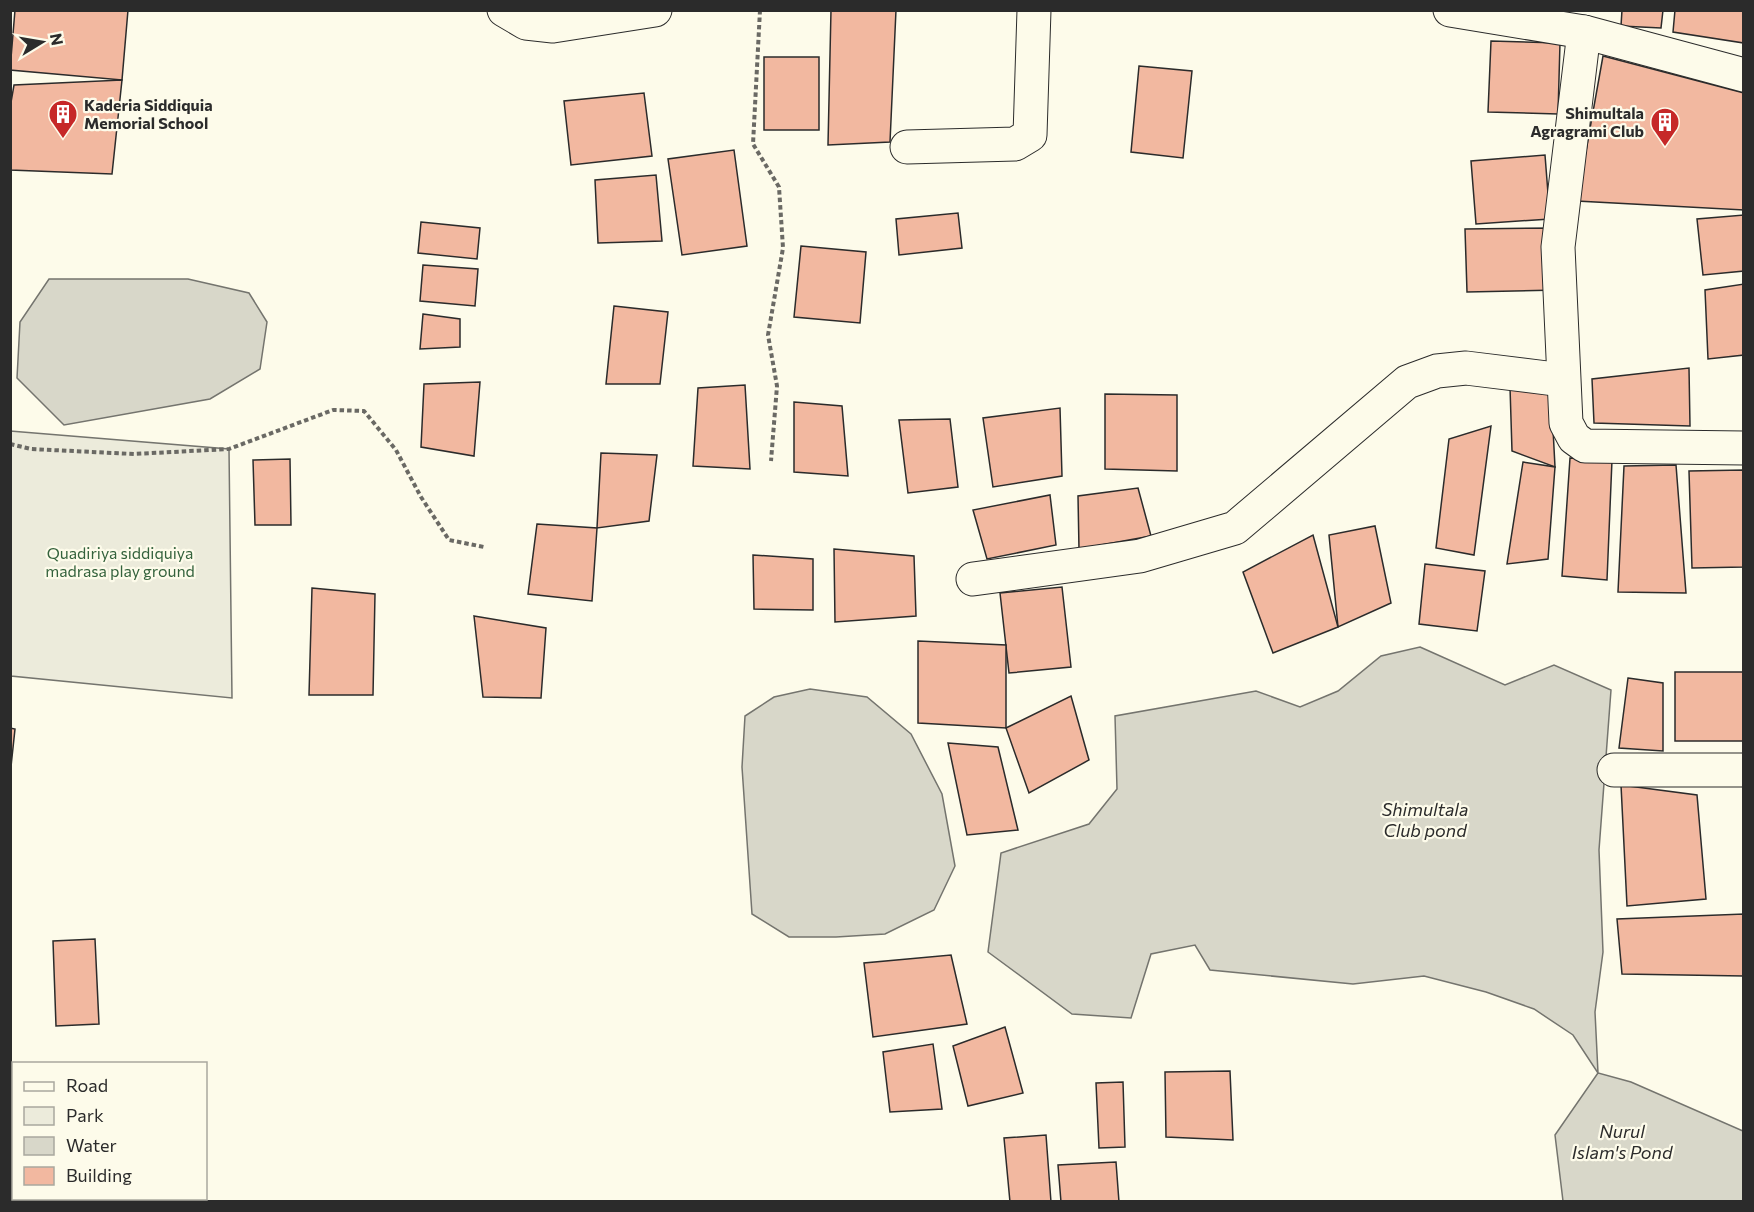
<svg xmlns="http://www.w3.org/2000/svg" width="1754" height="1212" font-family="Commissioner,sans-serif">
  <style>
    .green { fill: #ecebdb; stroke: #74746e; stroke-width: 1.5 }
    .water { fill: #d8d7c9; stroke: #74746e; stroke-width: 1.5 }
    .building { fill: #f2b8a0; stroke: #2b2b2b; stroke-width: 1.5 }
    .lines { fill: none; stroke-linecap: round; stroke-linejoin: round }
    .minor-casing { stroke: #2b2b2b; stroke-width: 35 }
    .tertiary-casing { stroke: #2b2b2b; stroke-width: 35 }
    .path { stroke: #6a6964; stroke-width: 4; stroke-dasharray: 4.5 3; stroke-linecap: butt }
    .minor { stroke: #fdfbea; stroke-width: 33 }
    .tertiary { stroke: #fdfbea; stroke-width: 33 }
    .labels { text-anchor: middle; stroke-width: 4.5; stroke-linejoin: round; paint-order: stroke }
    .poi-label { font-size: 16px; font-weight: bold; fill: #2b2b2b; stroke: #fdfbea; text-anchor: start }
    .park-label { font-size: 16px; fill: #34623c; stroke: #fdfbea }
    .water-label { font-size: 18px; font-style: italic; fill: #2b2b2b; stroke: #fdfbea }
  </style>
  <rect width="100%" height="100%" fill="#fdfbea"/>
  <polygon class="green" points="10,431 229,449 232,698 11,676"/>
  <g class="water">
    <polygon points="49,279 188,279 249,293 267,322 260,369 210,399 64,425 17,378 20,322"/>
    <polygon points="1420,647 1505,685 1554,665 1611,690 1599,850 1603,952 1595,1012 1598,1073 1631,1082 1743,1131 1743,1201 1563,1201 1555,1135 1598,1073 1573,1035 1534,1009 1486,992 1424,976 1353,984 1210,970 1195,945 1151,954 1131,1018 1072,1014 988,952 1001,853 1089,824 1117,789 1115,716 1256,691 1300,707 1338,691 1381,656"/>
    <polygon points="810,689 867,697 911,734 942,794 955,866 934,910 885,934 836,937 789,937 752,914 742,767 745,716 774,697"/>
    <polygon points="13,1120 14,1198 199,1198 201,1201 11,1201 10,1121"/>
  </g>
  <g class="building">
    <polygon points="15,10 128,10 122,80 10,70"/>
    <polygon points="831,10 896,10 890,142 828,145"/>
    <polygon points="1622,10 1663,10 1661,28 1621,26"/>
    <polygon points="1675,10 1744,10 1744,43 1673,32"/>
    <polygon points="1491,41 1560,43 1558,114 1488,112"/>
    <polygon points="1603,56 1744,93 1744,210 1577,201"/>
    <rect x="764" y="57" width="55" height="73"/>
    <polygon points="1139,66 1192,71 1183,158 1131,152"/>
    <polygon points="122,80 112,174 10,170 10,108 14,85"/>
    <polygon points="644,93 652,156 571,165 564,101"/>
    <polygon points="734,150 747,246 682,255 668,159"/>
    <polygon points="1545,155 1550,219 1476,224 1471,161"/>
    <polygon points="656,175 662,241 598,243 595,180"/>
    <polygon points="958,213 962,248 899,255 896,219"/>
    <polygon points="1744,215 1744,271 1703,275 1697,219"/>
    <polygon points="421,222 480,228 477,259 418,253"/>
    <polygon points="1555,228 1557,290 1467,292 1465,229"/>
    <polygon points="801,246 866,252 860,323 794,317"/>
    <polygon points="423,265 478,269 475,306 420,301"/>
    <polygon points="1744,284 1744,355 1708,359 1705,290"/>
    <polygon points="614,306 668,312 660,384 606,384"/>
    <polygon points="423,314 460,319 460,347 420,349"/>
    <polygon points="1689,368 1690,426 1594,423 1592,379"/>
    <polygon points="480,382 474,456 421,447 424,384"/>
    <polygon points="745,385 750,469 693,466 698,388"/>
    <polygon points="1510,387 1551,391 1555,467 1512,451"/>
    <polygon points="1105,394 1177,395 1177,471 1105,469"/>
    <polygon points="794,402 842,406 848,476 794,472"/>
    <polygon points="1060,408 1062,476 993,487 983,418"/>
    <polygon points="950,419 958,487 908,493 899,420"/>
    <polygon points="1491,426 1474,555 1436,548 1449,439"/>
    <polygon points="601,453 657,455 649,521 597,528"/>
    <polygon points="1570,458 1612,460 1607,580 1562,576"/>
    <polygon points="290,459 291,525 255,525 253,460"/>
    <polygon points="1523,462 1555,467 1548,559 1507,564"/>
    <polygon points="1676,465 1686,593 1618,592 1624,466"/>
    <polygon points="1744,470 1744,567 1692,568 1689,471"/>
    <polygon points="1138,488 1151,536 1079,549 1078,496"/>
    <polygon points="1050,495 1056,545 987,559 973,510"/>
    <polygon points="537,524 597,528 592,601 528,594"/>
    <polygon points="1375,526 1391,603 1338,627 1329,535"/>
    <polygon points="1313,535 1338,627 1273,653 1243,572"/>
    <polygon points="834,549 914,556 916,616 835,622"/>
    <polygon points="753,555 813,559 813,610 754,609"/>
    <polygon points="1425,564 1485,571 1477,631 1419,624"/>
    <polygon points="1062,587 1071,667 1009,673 1000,593"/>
    <polygon points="312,588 375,594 373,695 309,695"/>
    <polygon points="474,616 546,628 541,698 483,697"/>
    <polygon points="918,641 1006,645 1006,728 918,723"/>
    <rect x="1675" y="672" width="69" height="69"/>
    <polygon points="1628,678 1663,683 1663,751 1619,748"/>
    <polygon points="1071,696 1089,760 1029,793 1006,728"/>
    <polygon points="10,728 15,729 10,776"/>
    <polygon points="948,743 998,747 1018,830 967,835"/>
    <polygon points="1621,785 1697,795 1706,899 1627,906"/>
    <polygon points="1744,914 1744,976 1622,974 1617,919"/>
    <polygon points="95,939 99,1024 56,1026 53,941"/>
    <polygon points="951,955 967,1024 873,1037 864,963"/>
    <polygon points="1005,1027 1023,1093 968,1106 953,1046"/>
    <polygon points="933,1044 942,1109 890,1112 883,1052"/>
    <polygon points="1230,1071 1233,1140 1166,1137 1165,1072"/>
    <polygon points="1123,1082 1125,1147 1099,1148 1096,1083"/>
    <polygon points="1046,1135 1051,1202 1010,1202 1004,1138"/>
    <polygon points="1116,1162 1119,1202 1061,1202 1058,1165"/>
  </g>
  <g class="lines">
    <g class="minor-casing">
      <g id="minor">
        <polyline points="1584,32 1558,247 1566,423 1574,438 1585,446 1744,448"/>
        <polyline points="907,147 1015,144 1030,135 1034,10"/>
        <polyline points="973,579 1140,556 1235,528 1407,382 1437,371 1466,368 1563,380"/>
        <polyline points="1614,770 1744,770"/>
      </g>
    </g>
    <g class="tertiary-casing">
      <g id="tertiary">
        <polyline points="504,10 526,23 553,26 655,10"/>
        <polyline points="1450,10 1584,32 1744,75"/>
      </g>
    </g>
    <g class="path">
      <polyline points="760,10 753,144 779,187 783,248 768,335 777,386 771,461"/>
      <polyline points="10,444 31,449 134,454 229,449 333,410 364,411 396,450 421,497 449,540 484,547"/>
    </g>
    <use href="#minor" class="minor"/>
    <use href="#tertiary" class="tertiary"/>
  </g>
  <defs>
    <g id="building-pin" transform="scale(1.5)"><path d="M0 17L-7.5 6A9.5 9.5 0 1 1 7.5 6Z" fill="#c62828" stroke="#fdfbea"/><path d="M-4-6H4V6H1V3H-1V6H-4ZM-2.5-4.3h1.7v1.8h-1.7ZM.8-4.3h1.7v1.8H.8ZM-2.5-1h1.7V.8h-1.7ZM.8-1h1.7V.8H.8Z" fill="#fff"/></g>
  </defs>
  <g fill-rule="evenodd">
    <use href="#building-pin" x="63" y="114"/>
    <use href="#building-pin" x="1665" y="122"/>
  </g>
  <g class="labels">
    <g class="poi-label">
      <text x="84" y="111">Kaderia Siddiquia<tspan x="84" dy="18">Memorial School</tspan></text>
      <text x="1644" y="119" text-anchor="end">Shimultala<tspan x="1644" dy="18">Agragrami Club</tspan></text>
    </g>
    <g class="park-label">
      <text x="120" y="559">Quadiriya siddiquiya<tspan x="120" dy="18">madrasa play ground</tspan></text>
    </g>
    <g class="water-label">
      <text x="1425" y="816">Shimultala<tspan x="1425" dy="21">Club pond</tspan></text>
      <text x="1622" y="1138">Nurul<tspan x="1622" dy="21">Islam's Pond</tspan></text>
    </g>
  </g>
  <rect width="1754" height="1212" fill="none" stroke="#2b2b2b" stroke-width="24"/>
  <rect x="12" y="1062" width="195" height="138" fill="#fdfbea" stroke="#a9a89e" stroke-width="1.5"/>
  <rect x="24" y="1082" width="30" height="9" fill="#fdfbea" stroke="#a9a89e" stroke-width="1.5"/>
  <text x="66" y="1092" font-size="18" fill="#2b2b2b">Road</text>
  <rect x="24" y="1107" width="30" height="18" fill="#ecebdb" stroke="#a9a89e" stroke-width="1.5"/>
  <text x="66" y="1122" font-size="18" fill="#2b2b2b">Park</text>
  <rect x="24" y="1137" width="30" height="18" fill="#d8d7c9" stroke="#a9a89e" stroke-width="1.5"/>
  <text x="66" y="1152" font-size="18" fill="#2b2b2b">Water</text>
  <rect x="24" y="1167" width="30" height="18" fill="#f2b8a0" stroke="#a9a89e" stroke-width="1.5"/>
  <text x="66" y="1182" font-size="18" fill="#2b2b2b">Building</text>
  <g transform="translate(42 42) rotate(79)" stroke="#fdfbea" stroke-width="4.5" paint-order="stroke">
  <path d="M0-4.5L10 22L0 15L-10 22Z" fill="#2b2b2b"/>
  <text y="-9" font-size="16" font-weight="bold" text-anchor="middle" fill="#2b2b2b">N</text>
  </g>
</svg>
